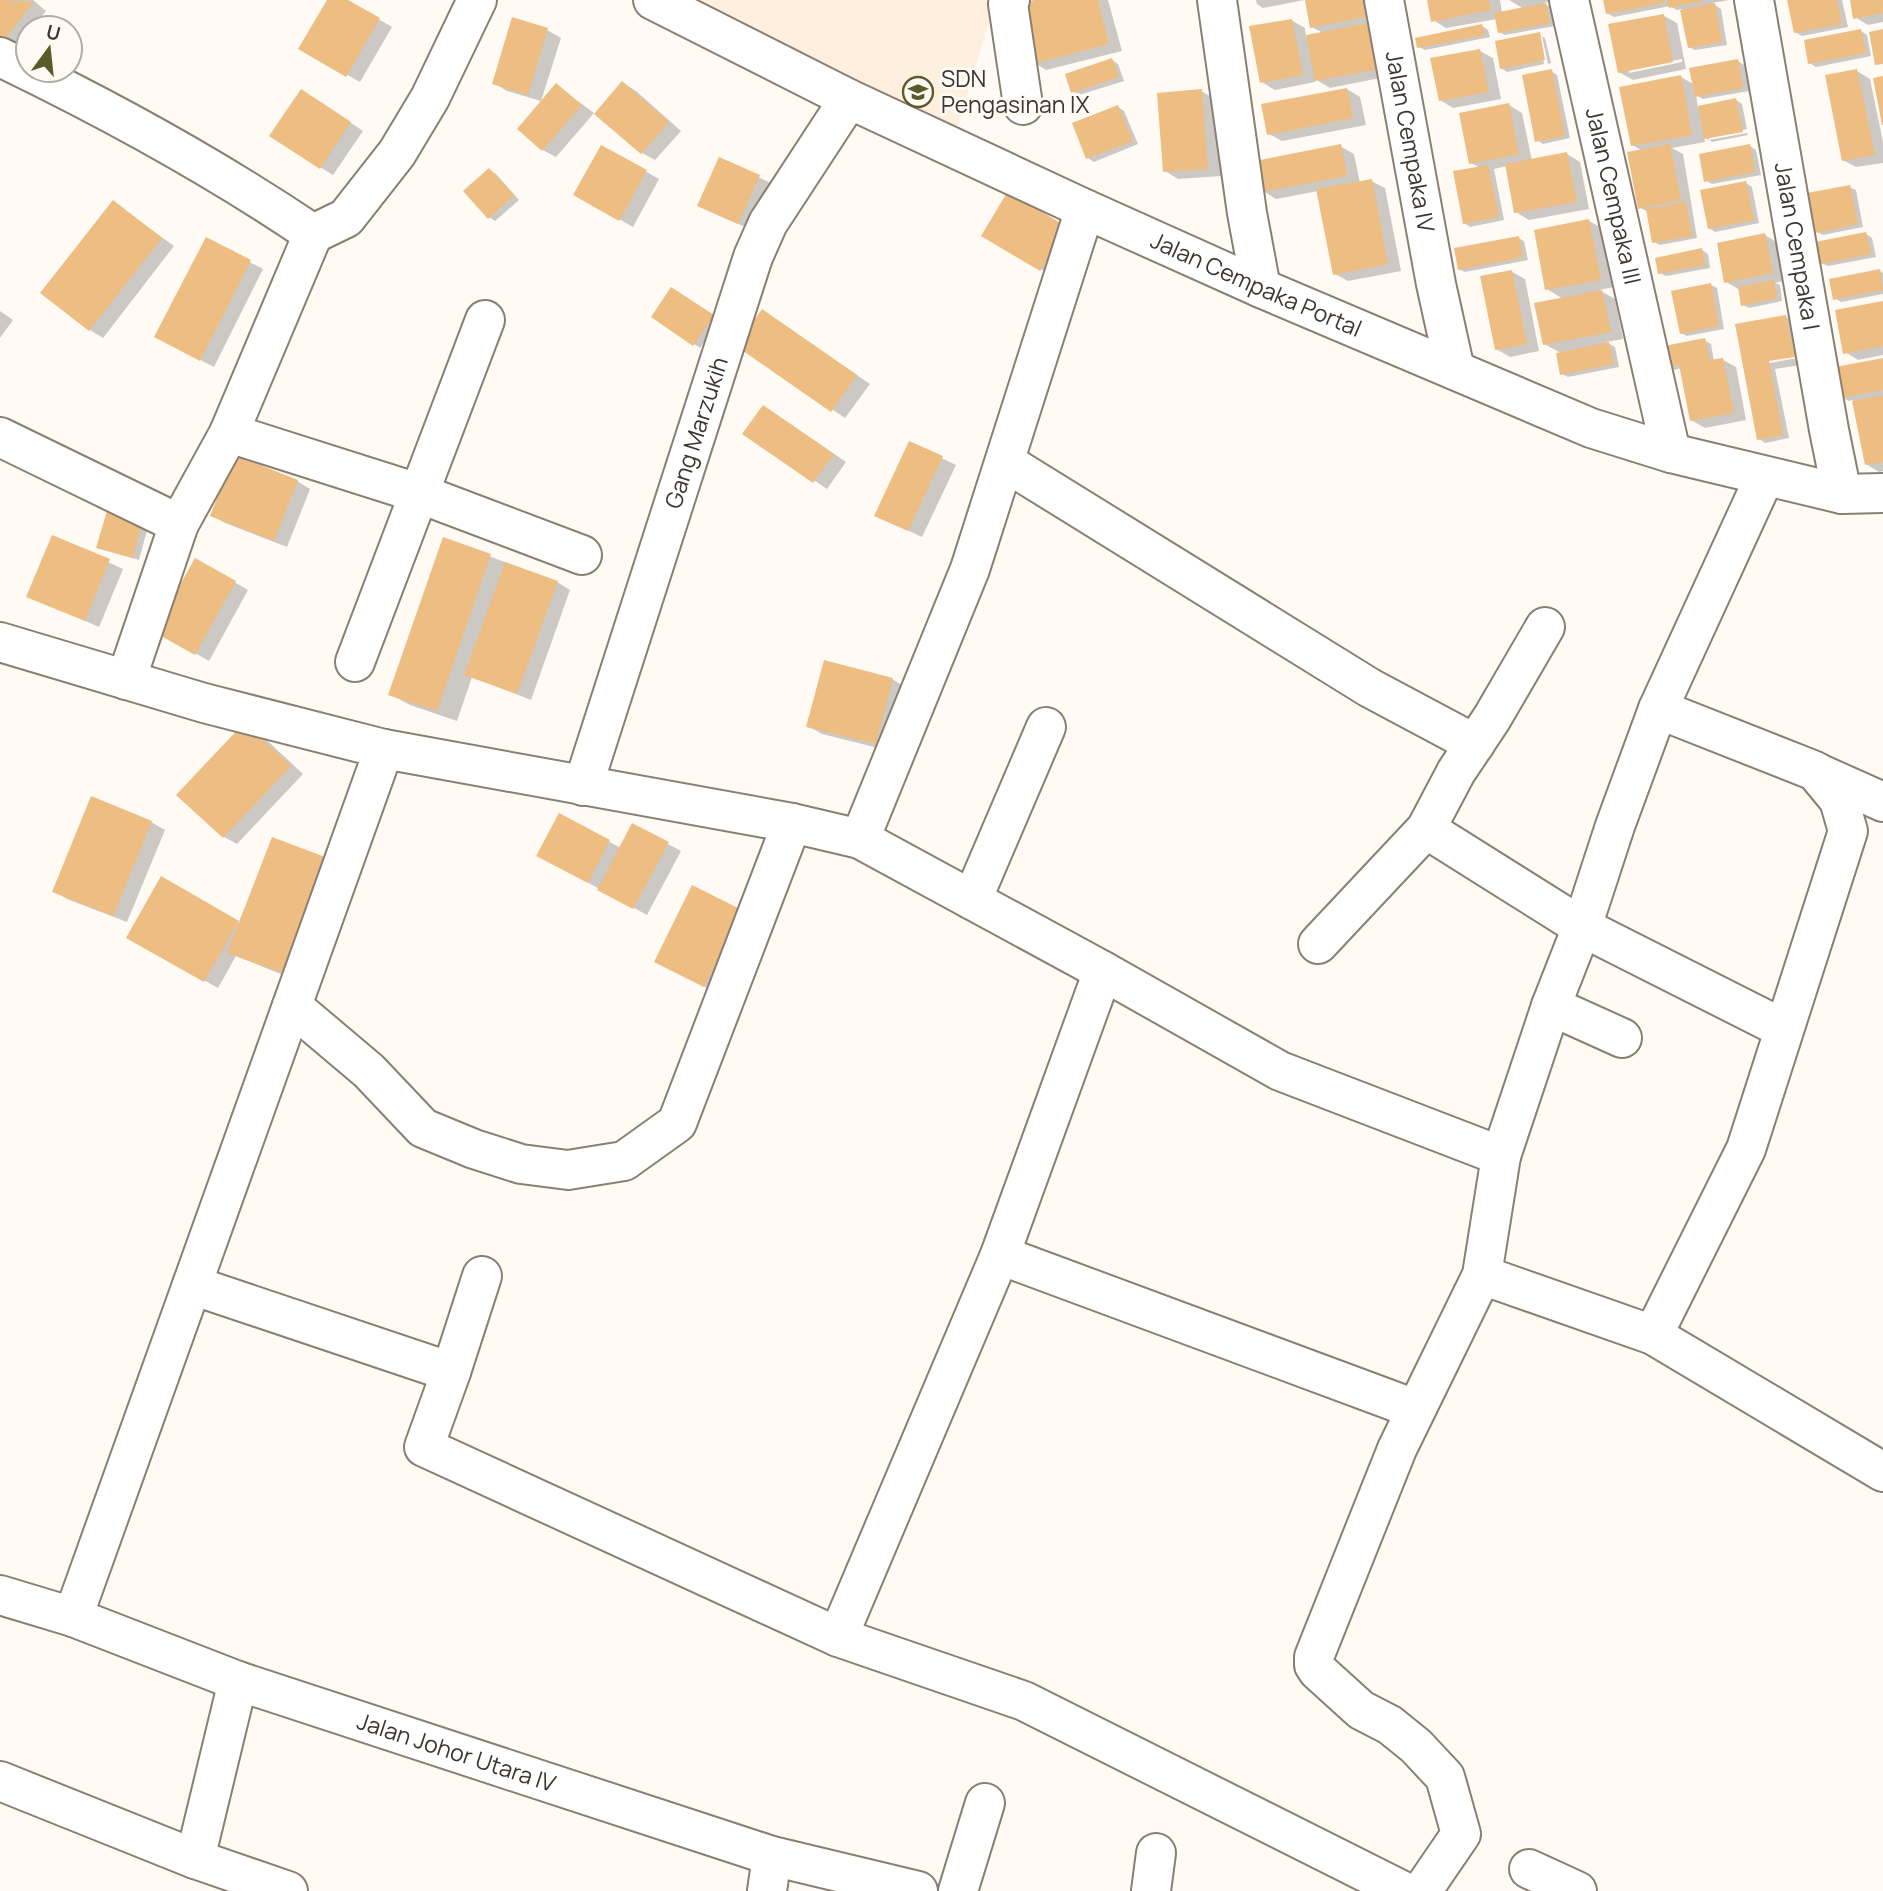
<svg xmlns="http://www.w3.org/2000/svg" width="1883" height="1891" font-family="Manrope,sans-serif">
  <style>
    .built { fill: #feefdf }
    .shadow { fill: #0003; fill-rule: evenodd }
    .building { fill: #edbd82 }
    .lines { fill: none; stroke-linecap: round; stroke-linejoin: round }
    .street-casing { stroke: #8a7f72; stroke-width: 42 }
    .street { stroke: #fff; stroke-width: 38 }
    .labels { text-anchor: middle; stroke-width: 6; stroke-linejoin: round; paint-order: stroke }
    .poi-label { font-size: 23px; fill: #3b3630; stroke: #fffaf4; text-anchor: start }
    .street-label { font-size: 23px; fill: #3b3630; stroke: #fffaf4 }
  </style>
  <rect width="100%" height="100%" fill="#fffaf4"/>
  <polygon class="built" points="682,0 995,0 956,133"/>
  <g class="shadow">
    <polygon points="0,0 33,0 46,11 32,28 28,28 28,34 12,53 0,46"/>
    <polygon points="330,0 345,0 392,27 360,82 301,49"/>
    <polygon points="1041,0 1108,0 1122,51 1046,70 1033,62"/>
    <polygon points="1256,0 1304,0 1263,8 1257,4"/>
    <polygon points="1307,0 1379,0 1400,74 1330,88 1315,79 1315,82 1275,90 1262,82 1291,20 1305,28 1306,37 1323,33 1312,27"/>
    <polygon points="1429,0 1500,0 1502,13 1524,9 1509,0 1558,0 1543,3 1552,8 1555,26 1505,35 1499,32 1497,19 1446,28 1433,20"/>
    <polygon points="1605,0 1729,0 1712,3 1721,9 1727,45 1695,50 1689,47 1682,9 1677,10 1670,6 1614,17 1607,13"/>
    <polygon points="1789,0 1842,0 1848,27 1802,36 1795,32"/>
    <polygon points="1852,0 1883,0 1883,22 1868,25 1855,17"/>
    <path d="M1664 16 1677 23 1686 69 1633 80 1619 72ZM1682 59V62L1629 73V69Z"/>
    <polygon points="1482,26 1488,30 1490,37 1425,50 1419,47"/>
    <polygon points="547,30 561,38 541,101 507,91 494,83"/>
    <polygon points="1861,31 1867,35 1871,56 1816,67 1810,63"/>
    <polygon points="1539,34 1545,38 1551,63 1548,64 1542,36 1539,36 1544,64 1507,72 1501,68"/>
    <polygon points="1480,51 1493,58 1501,99 1453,108 1440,100"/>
    <polygon points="1112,60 1118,64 1124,81 1079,95 1073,91"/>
    <polygon points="1738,61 1744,65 1749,91 1703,99 1696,95 1698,108 1736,100 1742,104 1747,129 1709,137 1709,140 1704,137 1705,142 1672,148 1683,154 1697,238 1660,245 1654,242 1648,212 1639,207 1643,151 1632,145 1681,77 1695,85"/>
    <polygon points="1551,71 1557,75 1570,138 1543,144 1537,140"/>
    <polygon points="1857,71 1870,79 1883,142 1883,163 1856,167 1843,160"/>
    <polygon points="623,83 636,91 681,131 655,160 642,153"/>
    <polygon points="556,85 594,113 556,157 543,150 519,129"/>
    <polygon points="1347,89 1360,97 1366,125 1282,141 1269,134"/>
    <polygon points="1201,91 1215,99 1221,176 1178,179 1165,171"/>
    <polygon points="314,98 363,131 333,175 320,167"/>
    <polygon points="1509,105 1522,113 1532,161 1567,154 1580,162 1589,209 1529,220 1516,212 1507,166 1494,169 1504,220 1470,227 1464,223 1480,168 1471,163"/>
    <polygon points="1118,107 1124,111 1138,144 1094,162 1088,158"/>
    <polygon points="1747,133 1748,135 1712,142 1709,140"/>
    <polygon points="1340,146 1354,154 1360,183 1371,181 1385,188 1401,271 1348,281 1335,274 1318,191 1276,199 1263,191"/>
    <polygon points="1750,146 1756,150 1761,175 1712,184 1706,181"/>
    <polygon points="602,147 659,179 633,227 575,194"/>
    <polygon points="720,159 773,184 752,230 713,213"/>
    <polygon points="490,171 496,174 519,200 495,221 489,217"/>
    <polygon points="1746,183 1752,187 1759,223 1715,232 1709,228"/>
    <polygon points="1849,187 1856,190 1863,227 1823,235 1817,232"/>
    <polygon points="113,202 174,246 103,338 90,330"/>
    <polygon points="1589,221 1602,228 1614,287 1599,290 1615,299 1623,339 1606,342 1615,347 1619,367 1568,377 1562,374 1561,353 1544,344 1563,299 1547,289"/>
    <polygon points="1866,234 1872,238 1876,257 1828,266 1821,263"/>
    <polygon points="984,235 1079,236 1054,277"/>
    <polygon points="1765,235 1778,243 1786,280 1775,283 1780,285 1782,301 1749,308 1743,305 1740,290 1726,282"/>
    <polygon points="1518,238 1524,241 1528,260 1465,272 1459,269"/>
    <polygon points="207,240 263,269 214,367 170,344"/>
    <polygon points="1702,250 1708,254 1710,268 1666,276 1660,273"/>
    <polygon points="1880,271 1883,273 1883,294 1841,302 1835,298"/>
    <polygon points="1512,272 1525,279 1539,351 1510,357 1496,349"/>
    <polygon points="1711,285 1717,288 1724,329 1687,336 1681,333"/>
    <polygon points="678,292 719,320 700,348 694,344"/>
    <polygon points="1883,303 1883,355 1858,360 1845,352"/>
    <polygon points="0,311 13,320 0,338"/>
    <path d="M1786 317 1799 324 1807 364 1775 369 1789 438 1765 443 1759 439 1737 326ZM1803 353 1804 357 1747 367 1746 364Z"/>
    <polygon points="775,319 870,384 845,418 738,346"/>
    <polygon points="1704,340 1711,344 1714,361 1723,360 1736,367 1746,420 1705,428 1691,420 1681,368 1675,370 1669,366"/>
    <polygon points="1883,360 1883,471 1879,472 1866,464 1853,400 1849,401 1842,397"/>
    <polygon points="777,415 846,462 827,489 745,434"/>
    <polygon points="910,443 956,465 922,537 877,516"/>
    <polygon points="297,481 310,489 287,547 225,523 212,515"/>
    <polygon points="150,519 139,560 98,548"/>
    <polygon points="53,537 123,569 99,627 29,596"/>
    <polygon points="444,539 557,582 570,590 531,700 472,677 457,721 410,705 390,694"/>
    <polygon points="195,560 248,590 209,661 156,631"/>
    <polygon points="892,679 905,687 890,751 822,734 808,726"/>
    <polygon points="258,732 303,774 237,844 224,837"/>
    <polygon points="559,816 621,848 668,844 681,851 647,915 552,863"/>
    <polygon points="151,822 165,830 127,922 67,899 54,891"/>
    <polygon points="162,879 240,924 301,982 236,956 218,988 128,937"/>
    <polygon points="741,912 717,993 669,969"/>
  </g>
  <g class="building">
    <polygon points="0,0 34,2 0,45"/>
    <polygon points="327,0 348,0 380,18 346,77 298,49"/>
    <polygon points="1034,0 1098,0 1109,44 1032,64 1016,5"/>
    <polygon points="1305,0 1368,0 1371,16 1310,28"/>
    <polygon points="1427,0 1489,0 1491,10 1431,22"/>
    <polygon points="1603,0 1663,0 1664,3 1606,14"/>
    <polygon points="1667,0 1703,0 1703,1 1669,8"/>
    <polygon points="1787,0 1837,0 1842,24 1794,33"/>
    <polygon points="1850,0 1883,0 1883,13 1853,19"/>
    <polygon points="1546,3 1550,23 1498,33 1494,13"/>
    <polygon points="1715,3 1722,42 1688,48 1680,10"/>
    <polygon points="1664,14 1673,62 1618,73 1608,24"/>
    <polygon points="512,17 548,28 528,95 492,84"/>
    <polygon points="1292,19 1303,75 1260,83 1249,26"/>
    <polygon points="1379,21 1388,67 1315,81 1306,35"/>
    <polygon points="1482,24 1485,35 1417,48 1415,38"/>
    <polygon points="1861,29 1866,53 1808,64 1804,40"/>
    <polygon points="1883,29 1883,64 1875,65 1869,32"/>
    <polygon points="1540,32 1545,60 1500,69 1495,41"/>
    <polygon points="1480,49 1489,92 1439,101 1430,58"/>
    <polygon points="1112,58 1119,77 1071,93 1065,74"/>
    <polygon points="1738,59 1743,88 1695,97 1689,68"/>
    <polygon points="1552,69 1565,136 1535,142 1522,75"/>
    <polygon points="1857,69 1875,155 1842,161 1825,75"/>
    <polygon points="1681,75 1692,135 1631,146 1619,87"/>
    <polygon points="1883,76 1883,125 1882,125 1873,78"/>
    <polygon points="622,81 669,122 641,154 594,114"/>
    <polygon points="556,83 582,105 542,151 517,129"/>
    <polygon points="1347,88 1353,118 1267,135 1261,104"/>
    <polygon points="301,89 351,122 320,169 269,136"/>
    <polygon points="1202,89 1208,169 1163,172 1157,93"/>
    <polygon points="1736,98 1743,132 1704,139 1698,106"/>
    <polygon points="1509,103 1519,154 1469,164 1459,113"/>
    <polygon points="1118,105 1133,141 1086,159 1072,123"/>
    <polygon points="1341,144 1347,176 1261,192 1255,161"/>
    <polygon points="1670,144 1681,200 1638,209 1627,152"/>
    <polygon points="1750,144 1755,172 1704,182 1699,154"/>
    <polygon points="601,145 647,170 619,221 573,195"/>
    <polygon points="1567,152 1577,202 1514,213 1505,164"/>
    <polygon points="719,157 760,175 738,224 697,206"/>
    <polygon points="1488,165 1499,217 1463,224 1453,171"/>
    <polygon points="489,168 514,195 488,219 463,191"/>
    <polygon points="1372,179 1388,264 1333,275 1316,189"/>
    <polygon points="1746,181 1754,220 1708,229 1700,190"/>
    <polygon points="1850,185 1858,224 1815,233 1807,193"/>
    <polygon points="1008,191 1067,227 1040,271 981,236"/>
    <polygon points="113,200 162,238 89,331 40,293"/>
    <polygon points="1686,202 1692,236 1652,243 1646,209"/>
    <polygon points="1589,219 1601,280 1545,290 1534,230"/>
    <polygon points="1866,232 1871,254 1820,264 1815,242"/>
    <polygon points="1765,233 1773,273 1724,283 1717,243"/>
    <polygon points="1519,236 1523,257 1458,270 1454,248"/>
    <polygon points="206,237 251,260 200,361 154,337"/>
    <polygon points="1702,248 1705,265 1658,274 1655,258"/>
    <polygon points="1880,269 1883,290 1833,300 1829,279"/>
    <polygon points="1512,270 1527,344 1495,350 1480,276"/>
    <polygon points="1774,280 1777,298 1741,306 1738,287"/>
    <polygon points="1711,283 1719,326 1680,334 1671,291"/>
    <polygon points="671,287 714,315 693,346 651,317"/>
    <polygon points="1602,290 1611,332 1543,345 1534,303"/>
    <polygon points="1883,301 1883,346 1843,354 1835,310"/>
    <polygon points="762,309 857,375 831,412 736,346"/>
    <polygon points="1786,315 1795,357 1769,361 1783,435 1757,440 1735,324"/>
    <polygon points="1705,338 1710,360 1723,358 1734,413 1690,421 1679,365 1668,367 1664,346"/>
    <polygon points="1609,342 1614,364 1560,375 1556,353"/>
    <polygon points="1883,358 1883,390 1841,398 1835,367"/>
    <polygon points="1883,395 1883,462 1865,465 1852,401"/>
    <polygon points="763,405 834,454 813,483 742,434"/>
    <polygon points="909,441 943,456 908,531 874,516"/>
    <polygon points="234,455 298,480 274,541 210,516"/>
    <polygon points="109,504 144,514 133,558 96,548"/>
    <polygon points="52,535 110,559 85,621 26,597"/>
    <polygon points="443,537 491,554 437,711 388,695"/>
    <polygon points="195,558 236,581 195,655 154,632"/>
    <polygon points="505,562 558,581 517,694 464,675"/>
    <polygon points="824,660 893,678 876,744 806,727"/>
    <polygon points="244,723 291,766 223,838 176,795"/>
    <polygon points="91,796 152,821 113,916 52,892"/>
    <polygon points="559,813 610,840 588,883 536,856"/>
    <polygon points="632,823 669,842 633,909 597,890"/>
    <polygon points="272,837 333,860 288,975 227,953"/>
    <polygon points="161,876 239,921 204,982 126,938"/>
    <polygon points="692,885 742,910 704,987 654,962"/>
  </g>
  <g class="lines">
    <g class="street-casing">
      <g id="street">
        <path id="s1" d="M653 0 849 99 1085 209 1261 288 1591 428 1671 453 1842 494 1883 493"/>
        <polyline points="1010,0 1008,4 1023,105"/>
        <polyline points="1217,0 1247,213 1261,288"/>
        <path id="s2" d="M1384 0 1436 284 1455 370"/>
        <path id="s3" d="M1569 0 1671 453"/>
        <path id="s4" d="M1754 0 1829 430 1842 494"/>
        <path d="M0 57C108 109 214 167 313 234L346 218 397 153 430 98 477 0"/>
        <polyline points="229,433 418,493 582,555"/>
        <polyline points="0,437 179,524"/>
        <polyline points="1005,462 1370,688 1475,744"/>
        <polyline points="0,642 204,703 384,749 792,823 860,839 1103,971 1280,1071 1501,1156 1551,1006 1582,927 1615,826 1658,709 1765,476"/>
        <polyline points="355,662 485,320"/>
        <polyline points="126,680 179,524 229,433 313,234"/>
        <polyline points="1818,773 1883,802"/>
        <path id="s5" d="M583 786 753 257 768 223 849 99"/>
        <polyline points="1426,829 1582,927 1784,1029"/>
        <polyline points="860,839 970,569 1085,209"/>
        <polyline points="972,900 1046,727"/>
        <polyline points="1318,944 1426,829 1456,772 1492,718 1545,627"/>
        <polyline points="1103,971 1000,1255 838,1637 1024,1701 1403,1891"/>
        <polyline points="292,1006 369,1071 423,1128 474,1149 521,1164 568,1170 624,1161 677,1123 792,823"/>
        <polyline points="1551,1006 1622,1038"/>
        <polyline points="1000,1255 1415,1409"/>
        <polyline points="1482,1275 1653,1335 1883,1472"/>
        <polyline points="192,1285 451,1372 482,1276"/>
        <polyline points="1653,1335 1746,1149 1848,831 1839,800 1815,771 1658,709"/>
        <polyline points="451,1372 424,1447 838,1637"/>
        <path id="s6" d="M0 1595 73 1617 238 1681 772 1856 918 1891"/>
        <polyline points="73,1617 384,749"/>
        <polyline points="0,1781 195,1859 288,1891"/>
        <polyline points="195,1859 238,1681"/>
        <polyline points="1529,1869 1577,1891"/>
        <polyline points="767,1891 772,1856"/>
        <polyline points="958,1891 985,1803"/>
        <polyline points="1151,1891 1156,1853"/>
        <polyline points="1422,1891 1461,1834 1445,1777 1416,1746 1390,1725 1361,1710 1318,1671 1314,1665 1314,1657 1397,1449 1482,1275 1501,1156"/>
      </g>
    </g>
    <use href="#street" class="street"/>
  </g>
  <defs>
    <g id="school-ring" transform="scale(1.575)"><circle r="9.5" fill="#fffaf4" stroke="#595c2a" stroke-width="1.5"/><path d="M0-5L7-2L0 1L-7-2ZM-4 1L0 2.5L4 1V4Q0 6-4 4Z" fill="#595c2a"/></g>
  </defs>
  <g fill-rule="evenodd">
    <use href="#school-ring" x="918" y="92"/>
  </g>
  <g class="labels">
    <g class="poi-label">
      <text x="941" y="87">SDN<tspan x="941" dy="26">Pengasinan IX</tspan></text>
    </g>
    <g class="street-label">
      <text dy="8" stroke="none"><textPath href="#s2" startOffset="144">Jalan Cempaka IV</textPath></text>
      <text dy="8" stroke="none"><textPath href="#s3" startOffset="201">Jalan Cempaka III</textPath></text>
      <text dy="8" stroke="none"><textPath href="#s4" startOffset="250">Jalan Cempaka I</textPath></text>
      <text dy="8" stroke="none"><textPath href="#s1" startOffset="667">Jalan Cempaka Portal</textPath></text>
      <text dy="8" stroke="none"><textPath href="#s5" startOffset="371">Gang Marzukih</textPath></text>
      <text dy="8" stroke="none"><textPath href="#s6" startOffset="483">Jalan Johor Utara IV</textPath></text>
    </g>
  </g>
  <g transform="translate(49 49) rotate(15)"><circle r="33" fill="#fffaf4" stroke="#b1aca6" stroke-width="2"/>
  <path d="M0-5L12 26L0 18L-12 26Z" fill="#595c2a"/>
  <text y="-10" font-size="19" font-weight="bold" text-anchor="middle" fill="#3b3630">U</text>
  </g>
</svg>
